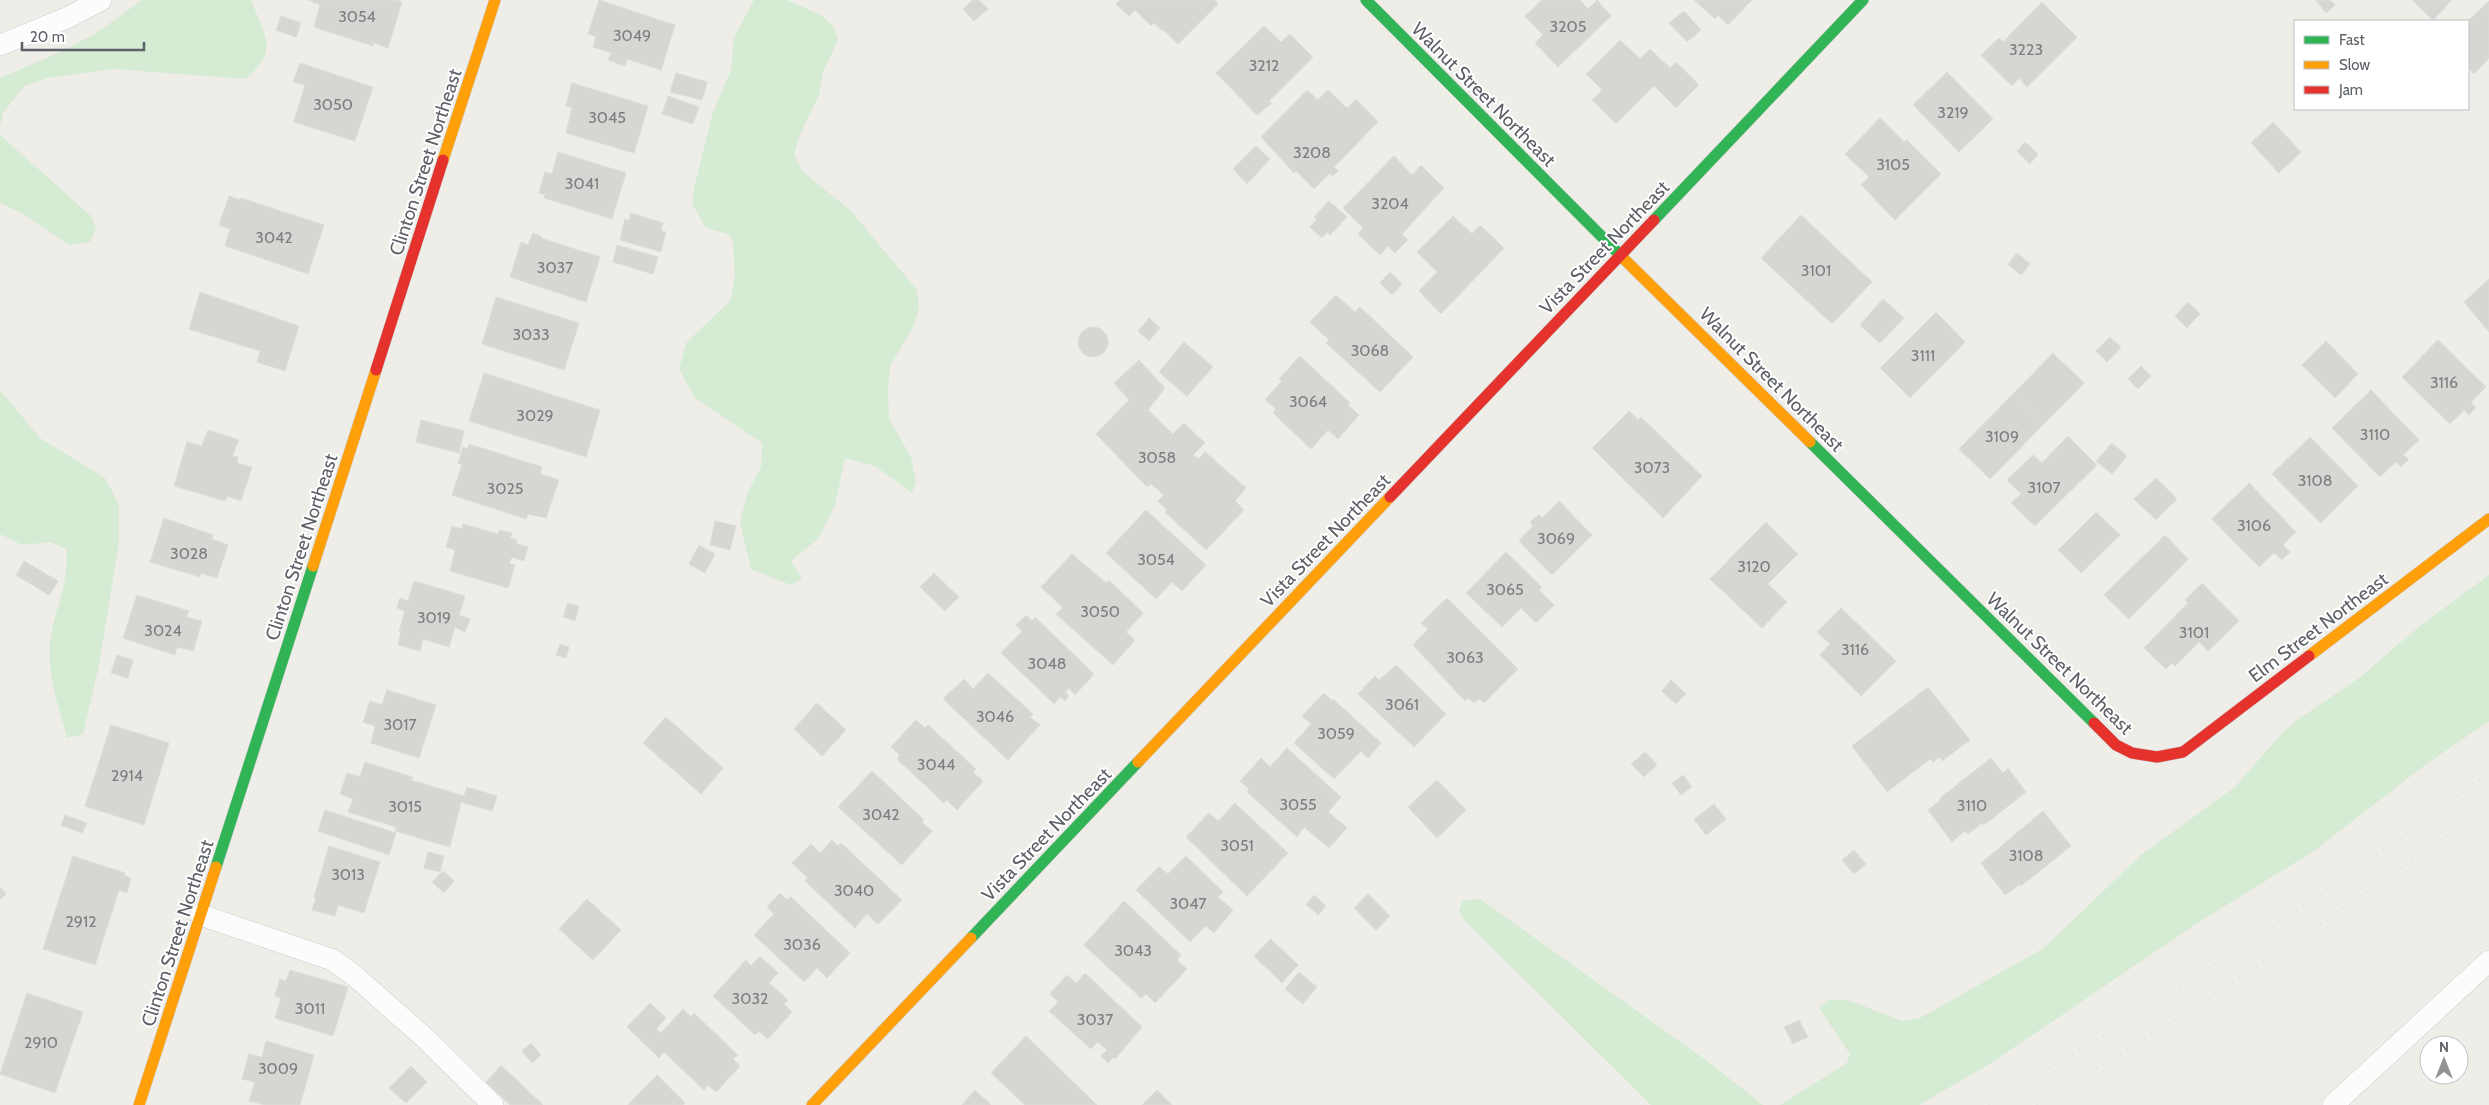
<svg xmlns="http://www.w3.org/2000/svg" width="2489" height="1105" font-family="Cabin,sans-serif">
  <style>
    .green { fill: #d5ebd3 }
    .building { fill: #d8d6d3; stroke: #dedcd7 }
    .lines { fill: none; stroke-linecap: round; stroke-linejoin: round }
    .lane-casing { stroke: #cbcbca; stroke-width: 22 }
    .fast-casing { stroke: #c9cac9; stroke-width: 12 }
    .slow-casing { stroke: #c9cac9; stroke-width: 12 }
    .jam-casing { stroke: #c9cac9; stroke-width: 12 }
    .lane { stroke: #fcfcfc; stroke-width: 21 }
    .fast { stroke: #30b455; stroke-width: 11 }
    .slow { stroke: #ff9f0a; stroke-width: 11 }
    .jam { stroke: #e5322d; stroke-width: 11 }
    .rail { stroke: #e4e4e4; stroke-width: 4; stroke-dasharray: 1 6; stroke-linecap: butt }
    .labels { text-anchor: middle; stroke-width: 4; stroke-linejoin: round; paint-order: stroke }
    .number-label { font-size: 16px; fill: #7c7f82 }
    .street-label { font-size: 19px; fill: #5d6167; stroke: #fff }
  </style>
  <rect width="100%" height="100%" fill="#eeede8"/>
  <g class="green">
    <path d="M142 0H251C265 36 280 51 245 79L114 69 48 78 24 86 3 113 0 127V78L58 53 95 34Z"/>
    <polygon points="754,0 787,0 821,15 833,26 838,40 823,72 819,95 798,139 794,154 802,171 851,211 917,290 919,309 912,329 890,366 888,392 889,419 911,457 916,482 912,493 875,466 845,458 835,505 818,539 791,561 802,579 791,585 751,569 740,522 748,492 761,467 762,443 695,398 679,369 686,343 730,301 735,277 733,241 728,234 706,228 692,204 694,189 713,112 731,70 734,37"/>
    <polygon points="0,135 92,217 96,228 90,242 69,245 25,215 0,203"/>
    <path d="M0 390 40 438 105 478 119 505V542L99 665 83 734 67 738C59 708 47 675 50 643 53 612 71 581 66 549L50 542 22 545 0 534Z"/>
    <polygon points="2489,575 2489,721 2425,765 2314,851 2199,922 1991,1063 1919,1105 1780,1105 1847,1063 1850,1054 1819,1008 1828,1000 1848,1000 1902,1021 1920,1018 2044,948 2141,855 2235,787 2283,732 2300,718 2359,678 2421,625"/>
    <polygon points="1480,899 1710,1063 1763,1105 1651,1105 1464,920 1459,911 1462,901"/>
  </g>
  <g class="building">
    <polygon points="308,0 396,0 402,2 388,48 374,43 373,46 314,27 320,5"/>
    <polygon points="599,0 675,25 661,70 627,59 625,66 608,60 611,53 593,47 596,36 588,34"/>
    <polygon points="973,0 979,0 988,9 974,21 963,9"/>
    <polygon points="1120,0 1215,0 1218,4 1178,44 1164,30 1163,31 1154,23 1151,26 1135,10 1129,16 1116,4"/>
    <polygon points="1542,0 1580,0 1588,9 1597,0 1611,16 1558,67 1535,43 1543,35 1525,16"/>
    <polygon points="1694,0 1752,0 1728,25 1718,15 1715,19"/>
    <polygon points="2316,0 2330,0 2335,5 2326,13"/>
    <polygon points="2412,0 2452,0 2433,20"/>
    <polygon points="2489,1 2489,58 2474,74 2468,68 2468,21"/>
    <polygon points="2042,2 2077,37 2027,87 2019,78 2012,86 1981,55 1999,38 2003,42"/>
    <polygon points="1684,11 1701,30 1687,42 1669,23"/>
    <polygon points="281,16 301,23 296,37 276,30"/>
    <polygon points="1264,26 1281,42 1290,34 1313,57 1269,101 1272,103 1257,115 1216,73"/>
    <polygon points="1620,40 1640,59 1650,49 1670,68 1676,62 1699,85 1676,108 1654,86 1616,124 1592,100 1602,90 1586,74"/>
    <polygon points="300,63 373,87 355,141 294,122 305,85 293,82"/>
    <polygon points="1947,72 1993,119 1959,152 1913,105"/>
    <polygon points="676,73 707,82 702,100 670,92"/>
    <polygon points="572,83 648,106 634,153 566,133 572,108 566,106"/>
    <polygon points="1307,90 1318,100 1328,90 1347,108 1356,99 1378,122 1334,167 1338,171 1332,176 1330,173 1314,189 1296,171 1294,173 1261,137"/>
    <polygon points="668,96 699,107 693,124 662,114"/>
    <polygon points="1880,118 1904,142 1907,140 1941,174 1895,220 1861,185 1869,177 1845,154"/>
    <polygon points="2273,122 2301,152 2279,173 2251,143"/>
    <polygon points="2025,142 2038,154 2030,164 2017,151"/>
    <polygon points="1256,146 1270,159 1247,184 1233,169"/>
    <polygon points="558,152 626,173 612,219 544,198 545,195 539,193 545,172 552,174"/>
    <polygon points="1394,156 1412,175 1421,165 1444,188 1402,234 1408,240 1395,253 1388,246 1380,255 1358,234 1363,228 1343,208"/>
    <polygon points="229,196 240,200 241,198 324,225 308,274 225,246 230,229 219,225"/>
    <polygon points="1329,201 1347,217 1330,235 1327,232 1322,238 1310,227 1317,219 1314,217"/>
    <polygon points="631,213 663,223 661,230 666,232 661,252 620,240 625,219 629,221"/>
    <polygon points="1801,215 1872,282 1832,324 1761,258"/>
    <polygon points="1453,216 1472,234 1480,225 1504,248 1441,314 1419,291 1437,272 1417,252"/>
    <polygon points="533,233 541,236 541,238 600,257 586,302 510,277 521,242 528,245"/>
    <polygon points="617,245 658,257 653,274 613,262"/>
    <polygon points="2017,253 2030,264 2021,275 2008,264"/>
    <polygon points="1390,272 1402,284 1392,295 1380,283"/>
    <polygon points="2489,279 2489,332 2464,302"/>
    <polygon points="200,292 299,326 285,371 257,362 260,351 189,329"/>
    <polygon points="1336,295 1355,312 1360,307 1413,357 1380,392 1326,343 1329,340 1310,322"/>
    <polygon points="496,297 579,323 564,370 482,344"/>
    <polygon points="1883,299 1904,318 1880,343 1860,325"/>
    <polygon points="2188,302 2200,314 2187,328 2175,316"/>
    <polygon points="1936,312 1965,342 1910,398 1880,368"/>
    <polygon points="1149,318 1160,328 1149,341 1138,331"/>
    <circle cx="1093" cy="342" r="15"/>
    <polygon points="2110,337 2121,347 2107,362 2096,351"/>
    <polygon points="2438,340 2486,387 2471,402 2476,408 2469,415 2464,410 2450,424 2402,377"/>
    <polygon points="2326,341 2358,374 2335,398 2302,365"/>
    <polygon points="1184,342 1213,367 1187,396 1159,372"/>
    <polygon points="2053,353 2084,383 2045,423 2015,392"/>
    <polygon points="1300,356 1350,403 1348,405 1359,415 1338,439 1328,430 1311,449 1273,413 1276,409 1265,400 1282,381 1279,379"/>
    <polygon points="1139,360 1165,388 1148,410 1173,434 1184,423 1205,443 1193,455 1198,459 1205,452 1246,488 1235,501 1244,510 1206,550 1165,512 1167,510 1158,501 1164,495 1151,484 1147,487 1096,434 1129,400 1114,383"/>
    <polygon points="2141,366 2151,376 2138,389 2128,379"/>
    <polygon points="484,373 600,410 586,457 469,421"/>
    <polygon points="2371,390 2419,440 2403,455 2409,459 2401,467 2396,462 2380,477 2332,428"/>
    <polygon points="2015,392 2045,423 1990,479 1959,449"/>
    <polygon points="1629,411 1638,420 1641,417 1702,476 1663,518 1592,448"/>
    <polygon points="421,420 464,431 459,453 416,442"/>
    <polygon points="208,430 239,440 232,456 238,457 237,463 252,467 241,501 227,496 225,501 174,486 187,442 202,446"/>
    <polygon points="2068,436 2097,465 2035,526 2011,503 2021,494 2007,480 2033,455 2042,463"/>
    <polygon points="2310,437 2358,486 2321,523 2272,474"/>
    <polygon points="2112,443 2127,456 2112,474 2096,461"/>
    <polygon points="469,444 542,467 540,474 559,480 546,518 528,514 526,519 452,495 462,465 458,463 463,447 468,449"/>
    <polygon points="2156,478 2177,499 2156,520 2134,499"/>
    <polygon points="2249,483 2296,532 2283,545 2290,552 2282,560 2274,553 2259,567 2212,519"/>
    <polygon points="1559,501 1592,535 1552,575 1519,541 1533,526 1530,522 1539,514 1542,518"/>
    <polygon points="1146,510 1206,565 1182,591 1172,582 1156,599 1106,553"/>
    <polygon points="2096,512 2120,535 2081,573 2058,550"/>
    <polygon points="164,518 213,535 212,539 228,545 217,578 201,573 200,577 150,562"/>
    <polygon points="715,521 736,526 730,550 710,545"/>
    <polygon points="1766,522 1798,554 1768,584 1787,602 1762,628 1710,579"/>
    <polygon points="463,524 498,534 499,530 512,533 510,538 517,540 516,544 528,547 524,561 512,557 509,564 515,565 508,588 450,571 455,550 446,547 452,526 462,529"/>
    <polygon points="2165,535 2188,559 2129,619 2104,595"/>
    <polygon points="699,545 715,554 705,573 689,564"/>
    <polygon points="1506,552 1542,587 1539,590 1554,605 1536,623 1521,608 1502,627 1466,593"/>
    <polygon points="1072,554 1106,583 1109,580 1143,613 1126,632 1135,640 1113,665 1056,614 1063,608 1041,587"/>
    <polygon points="24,561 58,581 49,595 16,575"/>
    <polygon points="934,573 959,597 945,611 920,587"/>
    <polygon points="414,581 465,596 459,615 470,619 465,632 455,627 449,647 423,639 420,651 398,645 401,632 399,631 405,611 397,608 400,598 408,601"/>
    <polygon points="2202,583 2239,621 2208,651 2199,642 2175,666 2172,663 2166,669 2144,648 2188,603 2185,600"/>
    <polygon points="137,595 189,611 186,617 202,621 193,651 177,647 175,655 123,638"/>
    <polygon points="1447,598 1518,669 1484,703 1479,699 1474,703 1468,698 1465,701 1413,645 1428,629 1421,623"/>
    <polygon points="568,603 579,606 575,621 563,617"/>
    <polygon points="1841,608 1896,661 1861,696 1820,655 1830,644 1817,632"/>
    <polygon points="1026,615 1032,621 1035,617 1094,674 1075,695 1069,688 1065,693 1069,696 1065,701 1060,697 1054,704 1001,653 1022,631 1016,625"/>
    <polygon points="560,644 569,647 566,658 556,655"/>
    <polygon points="117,655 133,660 128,678 111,673"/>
    <polygon points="1396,665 1446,714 1414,747 1358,694 1375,676 1379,680"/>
    <polygon points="988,673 1033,714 1030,717 1040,725 1008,760 943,699 964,679 973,689"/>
    <polygon points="1671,680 1686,694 1676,704 1662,691"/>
    <polygon points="1928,687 1970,740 1942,761 1940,757 1933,762 1930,759 1887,792 1852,746"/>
    <polygon points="387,690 436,705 419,758 371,743 375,726 363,722 370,701 382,705"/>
    <polygon points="1324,693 1332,701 1333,699 1381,743 1368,758 1361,751 1334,779 1294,743 1311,724 1302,716"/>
    <polygon points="817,703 846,730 822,756 794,729"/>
    <polygon points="666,717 723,768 701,794 643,743"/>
    <polygon points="916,720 925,728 928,725 976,769 973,772 983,781 957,810 947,800 944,803 897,759 900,755 891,747"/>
    <polygon points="111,725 169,743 144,825 85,806"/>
    <polygon points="1287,748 1341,797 1328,812 1347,828 1329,848 1304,827 1297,837 1247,792 1249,789 1240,781 1261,758 1270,767"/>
    <polygon points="1645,752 1657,765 1644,777 1631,764"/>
    <polygon points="1991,758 2003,773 2008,768 2026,792 1984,825 1982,823 1968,834 1965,831 1952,842 1928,810 1941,800 1940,798"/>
    <polygon points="365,762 413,777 411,780 464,796 467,787 497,796 492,811 461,802 450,847 395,831 396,827 348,812 353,799 340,794 347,773 360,777"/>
    <polygon points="872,771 924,820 922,822 932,831 902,865 838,807"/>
    <polygon points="1683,775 1692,787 1681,795 1672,783"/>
    <polygon points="1437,780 1466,810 1437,838 1408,807"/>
    <polygon points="1235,803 1288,853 1247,896 1186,837 1209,813 1218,821"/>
    <polygon points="1714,804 1726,819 1706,835 1694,819"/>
    <polygon points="325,810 396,833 389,855 318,831"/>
    <polygon points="2043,811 2071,846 2021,886 2019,885 2005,895 1981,863"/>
    <polygon points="65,815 87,823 82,833 61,825"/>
    <polygon points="832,840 838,846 841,843 902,900 878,924 867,914 855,928 805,881 808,878 792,863 811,844 820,853"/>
    <polygon points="329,846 380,862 364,913 338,905 335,916 312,910 316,898 314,897"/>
    <polygon points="1854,850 1866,864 1854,874 1842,860"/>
    <polygon points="428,852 444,856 440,872 424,868"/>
    <polygon points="73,856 125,873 124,875 131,878 127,893 119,890 95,965 43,949"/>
    <polygon points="1186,856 1223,892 1218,897 1233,910 1214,933 1206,926 1190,942 1136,890 1159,867 1168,874"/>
    <polygon points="443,871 454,881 444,893 432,882"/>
    <polygon points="0,887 6,894 0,900"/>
    <polygon points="780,893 787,900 791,897 850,953 827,978 817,968 804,982 754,935 774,914 767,907"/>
    <polygon points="1368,894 1390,916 1376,930 1354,908"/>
    <polygon points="1314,895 1326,906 1318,915 1306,904"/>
    <polygon points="587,899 621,930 593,960 559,929"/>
    <polygon points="1124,901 1181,955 1177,960 1187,969 1155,1003 1146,994 1141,998 1084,945"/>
    <polygon points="1271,939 1298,965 1282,983 1254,956"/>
    <polygon points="760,956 778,973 769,983 788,1000 784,1004 792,1012 768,1039 759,1031 755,1035 713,996 746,960 751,966"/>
    <polygon points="290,970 348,987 333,1036 275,1018 281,998 275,996 280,979 286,981"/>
    <polygon points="1299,972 1317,987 1303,1004 1285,989"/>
    <polygon points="1085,973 1142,1027 1115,1059 1113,1057 1108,1063 1101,1056 1107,1050 1098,1042 1091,1049 1049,1011 1058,1002 1050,994 1067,975 1076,983"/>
    <polygon points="27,993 83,1012 55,1093 0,1074"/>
    <polygon points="650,1003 666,1018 656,1029 661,1033 683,1009 691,1017 694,1013 738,1055 733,1059 740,1066 716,1092 708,1085 704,1090 664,1052 659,1058 627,1027"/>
    <polygon points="1799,1020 1808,1037 1793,1044 1784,1027"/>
    <polygon points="1026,1036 1097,1105 1025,1105 991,1073"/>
    <polygon points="266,1041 314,1055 300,1105 265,1105 249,1101 255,1082 242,1079 249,1054 262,1057"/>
    <polygon points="531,1043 541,1055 532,1063 522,1051"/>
    <polygon points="501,1065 543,1105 510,1105 486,1082"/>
    <polygon points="411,1066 427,1082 406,1103 389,1088"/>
    <polygon points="657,1075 685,1103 683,1105 628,1105"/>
    <polygon points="975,1090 991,1105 962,1105"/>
    <polygon points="1157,1090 1172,1105 1142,1105"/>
  </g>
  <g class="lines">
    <g class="lane-casing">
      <g id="lane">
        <polyline points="0,45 69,17 101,0"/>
        <polyline points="201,915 333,960 356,977 426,1039 493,1105"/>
        <polyline points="2333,1105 2489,961"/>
      </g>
    </g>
    <g class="fast-casing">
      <g id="fast">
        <polyline points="1366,0 1624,259"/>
        <polyline points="1654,220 1863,0"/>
        <polyline points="1810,442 2094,723"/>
        <polyline points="216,867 313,566"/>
        <polyline points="971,938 1138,762"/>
      </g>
    </g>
    <g class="slow-casing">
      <g id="slow">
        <polyline points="443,160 495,0"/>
        <polyline points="1624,259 1810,442"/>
        <polyline points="313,566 376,370"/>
        <polyline points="2309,656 2489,519"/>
        <polyline points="1138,762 1390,497"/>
        <polyline points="139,1105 216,867"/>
        <polyline points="812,1105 971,938"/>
      </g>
    </g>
    <g class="jam-casing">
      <g id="jam">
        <polyline points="376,370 443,160"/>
        <polyline points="1390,497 1654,220"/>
        <polyline points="2094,723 2116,745 2132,753 2157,757 2183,752 2309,656"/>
      </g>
    </g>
    <use href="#lane" class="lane"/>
    <use href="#fast" class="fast"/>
    <use href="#slow" class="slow"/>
    <use href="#jam" class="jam"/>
    <g class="rail">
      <path d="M1989 1105C2162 1002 2329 894 2489 772"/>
      <path d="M2037 1105C2192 1011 2344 913 2489 804"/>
    </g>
  </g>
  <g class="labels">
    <g class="number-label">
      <text x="357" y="22">3054</text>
      <text x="1568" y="32">3205</text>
      <text x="632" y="41">3049</text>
      <text x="2026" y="55">3223</text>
      <text x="1264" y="71">3212</text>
      <text x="333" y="110">3050</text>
      <text x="1953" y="118">3219</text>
      <text x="607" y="123">3045</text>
      <text x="1312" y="158">3208</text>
      <text x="1893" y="170">3105</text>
      <text x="582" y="189">3041</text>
      <text x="1390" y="209">3204</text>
      <text x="274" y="243">3042</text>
      <text x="555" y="273">3037</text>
      <text x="1816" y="276">3101</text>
      <text x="531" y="340">3033</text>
      <text x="1370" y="356">3068</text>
      <text x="1923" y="361">3111</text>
      <text x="2444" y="388">3116</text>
      <text x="1308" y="407">3064</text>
      <text x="535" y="421">3029</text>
      <text x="2375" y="440">3110</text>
      <text x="2002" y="442">3109</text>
      <text x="1157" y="463">3058</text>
      <text x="1652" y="473">3073</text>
      <text x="2315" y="486">3108</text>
      <text x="2044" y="493">3107</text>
      <text x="505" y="494">3025</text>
      <text x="2254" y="531">3106</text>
      <text x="1556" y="544">3069</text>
      <text x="189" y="559">3028</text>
      <text x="1156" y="565">3054</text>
      <text x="1754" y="572">3120</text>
      <text x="1505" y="595">3065</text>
      <text x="1100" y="617">3050</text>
      <text x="434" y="623">3019</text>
      <text x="163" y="636">3024</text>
      <text x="2194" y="638">3101</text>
      <text x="1855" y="655">3116</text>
      <text x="1465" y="663">3063</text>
      <text x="1047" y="669">3048</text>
      <text x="1402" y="710">3061</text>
      <text x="995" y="722">3046</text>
      <text x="400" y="730">3017</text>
      <text x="1336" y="739">3059</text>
      <text x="936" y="770">3044</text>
      <text x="127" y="781">2914</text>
      <text x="1298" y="810">3055</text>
      <text x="1972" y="811">3110</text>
      <text x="405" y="812">3015</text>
      <text x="881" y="820">3042</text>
      <text x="1237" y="851">3051</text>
      <text x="2026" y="861">3108</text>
      <text x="348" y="880">3013</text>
      <text x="854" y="896">3040</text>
      <text x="1188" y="909">3047</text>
      <text x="81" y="927">2912</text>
      <text x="802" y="950">3036</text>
      <text x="1133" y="956">3043</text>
      <text x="750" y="1004">3032</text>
      <text x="310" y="1014">3011</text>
      <text x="1095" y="1025">3037</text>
      <text x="41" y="1048">2910</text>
      <text x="278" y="1074">3009</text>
    </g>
    <g class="street-label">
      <text transform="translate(1484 94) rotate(45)" y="7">Walnut Street Northeast</text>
      <text transform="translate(425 162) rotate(-72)" y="7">Clinton Street Northeast</text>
      <text transform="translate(1604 247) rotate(-46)" y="7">Vista Street Northeast</text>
      <text transform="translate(1772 379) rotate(45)" y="7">Walnut Street Northeast</text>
      <text transform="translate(1325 540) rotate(-46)" y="7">Vista Street Northeast</text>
      <text transform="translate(301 547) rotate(-72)" y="7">Clinton Street Northeast</text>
      <text transform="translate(2318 627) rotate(-37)" y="7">Elm Street Northeast</text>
      <text transform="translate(2060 663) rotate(44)" y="7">Walnut Street Northeast</text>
      <text transform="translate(1046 834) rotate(-46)" y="7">Vista Street Northeast</text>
      <text transform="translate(177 933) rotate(-72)" y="7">Clinton Street Northeast</text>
    </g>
  </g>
  <rect x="2294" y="20" width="175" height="90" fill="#ffffff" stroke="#bec0c2"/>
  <rect x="2304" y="36" width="25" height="8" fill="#30b455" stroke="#bec0c2"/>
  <text x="2339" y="45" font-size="15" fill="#5d6167">Fast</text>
  <rect x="2304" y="61" width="25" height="8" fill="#ff9f0a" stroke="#bec0c2"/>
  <text x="2339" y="70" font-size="15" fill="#5d6167">Slow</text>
  <rect x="2304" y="86" width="25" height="8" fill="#e5322d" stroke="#bec0c2"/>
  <text x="2339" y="95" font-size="15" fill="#5d6167">Jam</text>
  <g transform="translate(2444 1060)"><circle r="24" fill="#ffffff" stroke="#bec0c2"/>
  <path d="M0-4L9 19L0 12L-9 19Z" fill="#909294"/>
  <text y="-8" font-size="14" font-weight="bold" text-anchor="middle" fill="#5d6167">N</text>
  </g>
  <path d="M22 42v8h122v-8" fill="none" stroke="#5d6167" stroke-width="2.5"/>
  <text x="30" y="42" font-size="15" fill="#5d6167" stroke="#ffffff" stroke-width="4" paint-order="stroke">20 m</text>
</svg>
